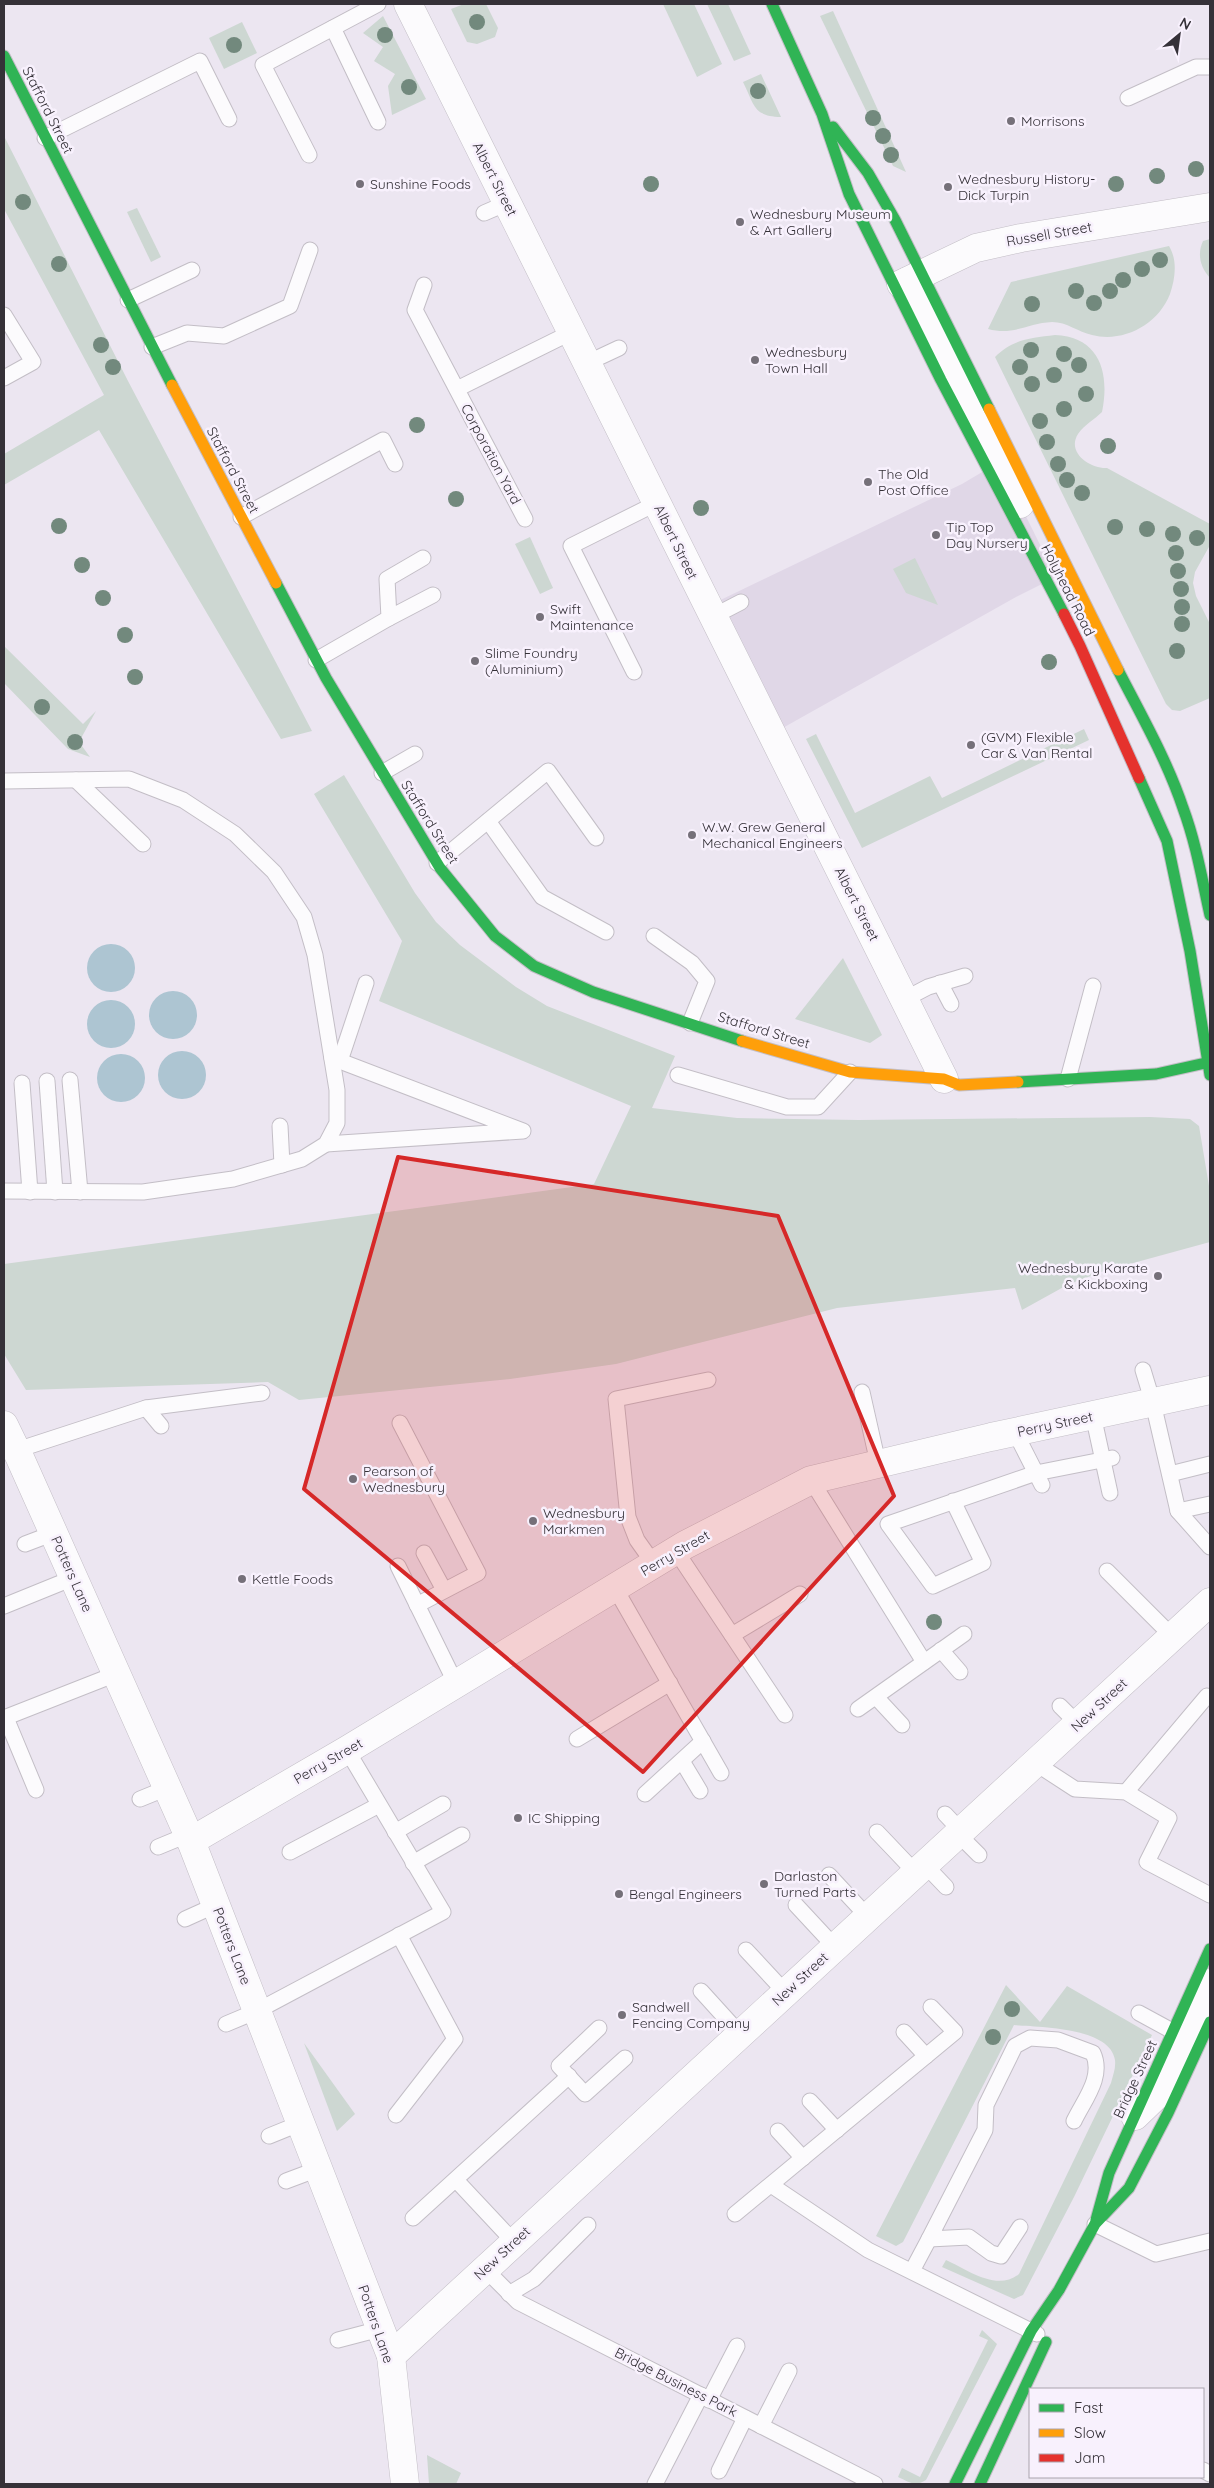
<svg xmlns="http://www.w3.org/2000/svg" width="1214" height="2488" font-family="Quicksand,sans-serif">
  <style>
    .education { fill: #e0d7e7 }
    .green { fill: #cdd7d2 }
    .water { fill: #adc5d2 }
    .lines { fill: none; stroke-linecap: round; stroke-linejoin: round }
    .lane-casing { stroke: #c3bec6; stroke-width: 17 }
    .street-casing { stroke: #c3bec6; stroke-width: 29 }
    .fast-casing { stroke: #c3bec6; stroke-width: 13 }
    .slow-casing { stroke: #c3bec6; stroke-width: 13 }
    .jam-casing { stroke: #c3bec6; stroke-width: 13 }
    .lane { stroke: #fcfbfd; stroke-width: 15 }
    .street { stroke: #fcfbfd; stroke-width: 28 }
    .fast { stroke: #30b455; stroke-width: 11 }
    .slow { stroke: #ff9f0a; stroke-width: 11 }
    .jam { stroke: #e5322d; stroke-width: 11 }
    .tree { fill: #72897d }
    .marked { fill: #d62828; fill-opacity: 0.2; stroke: #d62828; stroke-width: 4; stroke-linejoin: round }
    .poi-dot { fill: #757079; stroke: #f8f1fd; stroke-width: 2 }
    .labels { text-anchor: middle; stroke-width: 5; stroke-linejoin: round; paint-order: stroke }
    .street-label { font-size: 14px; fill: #353138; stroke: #f8f1fd }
    .poi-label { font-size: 14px; fill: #353138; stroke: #f8f1fd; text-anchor: start }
  </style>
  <rect width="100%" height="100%" fill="#ece6f1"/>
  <polygon class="education" points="999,462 1056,577 1016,597 772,734 708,606 962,484"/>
  <g class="green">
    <polygon points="464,4 486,4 498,28 495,37 477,44 467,42 451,9"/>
    <polygon points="663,4 694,4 722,64 697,77"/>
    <polygon points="707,4 728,4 751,54 734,61"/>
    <polygon points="833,11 906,172 893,166 820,16"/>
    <polygon points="383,16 426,99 392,115 388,86 395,74 374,61 383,47 363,33"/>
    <polygon points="242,22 257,53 224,69 209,38"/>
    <path d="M761 74 781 117C753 116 755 106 743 82Z"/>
    <polygon points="4,136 128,381 312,731 281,739 99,430 4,485 4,454 104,395 4,209"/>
    <polygon points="137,208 161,257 151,262 127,212"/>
    <path d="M1210 239V278C1200 267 1197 254 1203 241Z"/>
    <path d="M1169 246C1178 261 1175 279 1170 294 1158 325 1123 343 1092 335 1078 332 1067 322 1052 322 1028 323 1014 336 988 329L1011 282Z"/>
    <path d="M1055 335C1100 337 1110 373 1102 412 1095 419 1084 425 1078 434 1066 453 1091 469 1107 468L1210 524V545L1195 572 1193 583 1196 596 1210 624V698L1180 711 1172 710 1166 704 995 357C1013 339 1031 338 1055 335Z"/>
    <polygon points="530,537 553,588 540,594 515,544"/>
    <polygon points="915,558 938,605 906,593 893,569"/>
    <polygon points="4,646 83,724 96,711 79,742 90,757 68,749 4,683"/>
    <polygon points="1084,729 1089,740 862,848 806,739 816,734 855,813 930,776 942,798"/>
    <polygon points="344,775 415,893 436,922 460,945 516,987 547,1006 675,1056 652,1108 737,1118 859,1120 1150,1117 1190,1119 1199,1126 1210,1192 1210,1242 1104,1271 1069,1284 1022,1310 1015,1288 837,1308 616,1364 510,1379 299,1400 268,1382 26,1390 4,1354 4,1264 594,1184 631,1106 379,1001 402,941 314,794"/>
    <polygon points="843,958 882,1035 870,1043 795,1019"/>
    <path d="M1006 1985 1040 2022 1067 1986 1152 2035 1074 2197 1023 2295 1014 2299 942 2267 946 2260C968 2270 997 2292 1019 2274L1111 2083C1113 2075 1116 2068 1115 2060 1110 2027 1039 2027 1014 2025L903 2242 896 2246 876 2236Z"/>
    <polygon points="304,2043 355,2114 337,2131"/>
    <path d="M982 2330 997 2344 926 2480C915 2487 909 2482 898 2477L902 2468 920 2477 988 2340 979 2336Z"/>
    <polygon points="427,2455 461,2473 456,2484 429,2484"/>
  </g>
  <g class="water">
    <circle cx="111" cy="968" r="24"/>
    <circle cx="173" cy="1015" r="24"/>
    <circle cx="111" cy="1024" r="24"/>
    <circle cx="182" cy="1075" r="24"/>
    <circle cx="121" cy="1078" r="24"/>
  </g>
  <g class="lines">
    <g class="lane-casing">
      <g id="lane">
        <polyline points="333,28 378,122"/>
        <polyline points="1128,98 1196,67 1210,67"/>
        <polyline points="45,138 200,61 229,119"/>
        <polyline points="309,155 263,65 378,4"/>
        <polyline points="484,213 507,203"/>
        <polyline points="424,285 415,310 525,519"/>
        <polyline points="128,300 192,270"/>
        <polyline points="4,315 33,362 4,378"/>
        <polyline points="152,347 187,333 224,336 290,306 310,250"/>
        <polyline points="587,363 619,348"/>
        <polyline points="457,389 572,332"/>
        <polyline points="241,517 383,440 395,464"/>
        <polyline points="714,616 741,602"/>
        <polyline points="389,618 433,595"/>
        <polyline points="316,660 389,618 387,579 423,558"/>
        <polyline points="634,672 571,546 657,503"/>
        <polyline points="382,773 415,754"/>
        <polyline points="76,780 143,844"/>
        <polyline points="4,781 129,779 183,800 235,834 274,872 304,917 315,955 337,1090 337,1123 326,1144 302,1159 233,1179 143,1192 4,1191"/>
        <polyline points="488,821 542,897 606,932"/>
        <polyline points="437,863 548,771 596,838"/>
        <polyline points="654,936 692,963 707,981 690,1023"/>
        <polyline points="940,983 951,1004"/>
        <polyline points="905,999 928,987 965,976"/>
        <polyline points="340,1061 366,983"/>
        <polyline points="678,1075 787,1107 818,1107 850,1072"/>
        <polyline points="1068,1079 1093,986"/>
        <polyline points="70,1080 80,1192"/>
        <polyline points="47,1081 55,1192"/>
        <polyline points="22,1083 30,1192"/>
        <polyline points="280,1126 282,1165"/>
        <polyline points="326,1144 523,1131 332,1058"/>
        <polyline points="1143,1370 1153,1403 1178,1511 1210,1547"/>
        <polyline points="862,1392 878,1463"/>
        <polyline points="146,1408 161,1426"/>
        <polyline points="1093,1415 1110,1493"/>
        <polyline points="400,1423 478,1573 417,1605"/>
        <polyline points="1015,1432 1042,1485"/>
        <polyline points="17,1450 146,1408 262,1393"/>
        <polyline points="1170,1474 1210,1464"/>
        <polyline points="811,1480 924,1662"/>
        <polyline points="953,1501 983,1563 933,1586 888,1524 1036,1473 1112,1458"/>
        <polyline points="1178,1511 1210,1504"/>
        <polyline points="25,1544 54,1533"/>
        <polyline points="676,1551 785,1715"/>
        <polyline points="424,1553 444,1590"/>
        <polyline points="654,1564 637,1540 628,1517 616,1399 708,1380"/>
        <polyline points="398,1566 456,1684"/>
        <polyline points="1107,1571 1173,1637"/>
        <polyline points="615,1588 721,1773"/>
        <polyline points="4,1606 73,1578"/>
        <polyline points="732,1635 800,1594"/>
        <polyline points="941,1650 960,1672"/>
        <polyline points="876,1697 902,1725"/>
        <polyline points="1060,1706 1078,1724"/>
        <polyline points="858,1709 964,1634"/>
        <polyline points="4,1718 116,1674"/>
        <polyline points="6,1718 36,1790"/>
        <polyline points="577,1739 670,1683"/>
        <polyline points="682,1761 700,1791"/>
        <polyline points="1035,1763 1075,1789 1126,1792 1169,1818 1147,1862 1210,1895"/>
        <polyline points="1126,1792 1207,1696"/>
        <polyline points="645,1794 703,1741"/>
        <polyline points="140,1799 167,1788"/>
        <polyline points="945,1814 961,1831"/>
        <polyline points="395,1832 443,1804"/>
        <polyline points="877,1832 916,1873"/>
        <polyline points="958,1834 979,1855"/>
        <polyline points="158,1847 187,1835"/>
        <polyline points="290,1852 379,1805"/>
        <polyline points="413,1863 462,1835"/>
        <polyline points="925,1865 946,1887"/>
        <polyline points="829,1875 868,1917"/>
        <polyline points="796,1905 835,1947"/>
        <polyline points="185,1919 216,1905"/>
        <polyline points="746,1950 786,1993"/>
        <polyline points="701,1991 740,2034"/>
        <polyline points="1139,2013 1174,2032"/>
        <polyline points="226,2024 257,2011 443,1912 347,1750"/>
        <polyline points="599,2028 559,2066 585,2094 625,2058"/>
        <polyline points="904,2032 926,2056"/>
        <polyline points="810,2101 837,2130"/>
        <polyline points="396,2115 455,2039 399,1935"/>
        <polyline points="778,2131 803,2158"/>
        <polyline points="269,2136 301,2123"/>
        <polyline points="456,2180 514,2242"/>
        <polyline points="286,2181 318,2169"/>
        <polyline points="771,2185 868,2250 1037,2334"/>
        <polyline points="735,2214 955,2032 931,2007"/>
        <polyline points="413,2218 569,2076"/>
        <polyline points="1095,2224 1156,2254 1210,2241"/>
        <path d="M1020 2227 1001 2256 991 2253 969 2237 929 2239 985 2130 986 2105 1015 2046 1030 2038 1058 2040 1093 2053C1104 2077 1084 2100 1074 2121"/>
        <polyline points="485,2269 518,2302 875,2484"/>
        <polyline points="912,2271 929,2239"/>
        <polyline points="509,2294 534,2279 588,2225"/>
        <polyline points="338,2340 380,2329"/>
        <polyline points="709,2400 737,2346"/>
        <polyline points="761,2426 789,2371"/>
        <polyline points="1203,2470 1210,2474"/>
        <polyline points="719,2471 745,2418"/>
        <polyline points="655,2484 701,2395"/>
      </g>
    </g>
    <g class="street-casing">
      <g id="street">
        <polyline points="408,4 944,1079"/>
        <polyline points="908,281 1020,504"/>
        <polyline points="901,284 976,248 1021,238 1210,207"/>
        <polyline points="4,1425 20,1458 191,1841 391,2356 405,2484"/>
        <polyline points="191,1841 347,1750 685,1545 811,1480 991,1437 1210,1390"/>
        <polyline points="1135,2116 1164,2088 1210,1983"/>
        <polyline points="391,2356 1210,1602"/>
      </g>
    </g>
    <g class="fast-casing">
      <g id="fast">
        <polyline points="772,4 822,114 849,194 941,380 1064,614"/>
        <polyline points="4,56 172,385"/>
        <polyline points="833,127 868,173 895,220 989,409"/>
        <polyline points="276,583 326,678 440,868 495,936 534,966 593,992 742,1041"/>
        <path d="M1118 670C1141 715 1167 760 1183 808 1196 843 1202 879 1210 915"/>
        <polyline points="1139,778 1167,841 1190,951 1210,1075"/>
        <polyline points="1018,1082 1156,1074 1210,1062"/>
        <polyline points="1096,2220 1109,2173 1210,1949"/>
        <polyline points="955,2484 1031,2331 1059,2290 1095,2224 1129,2188 1168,2113 1210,2022"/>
        <polyline points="980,2484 1046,2342"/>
      </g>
    </g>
    <g class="slow-casing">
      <g id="slow">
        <polyline points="172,385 276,583"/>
        <polyline points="989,409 1118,670"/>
        <polyline points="742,1041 850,1072 944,1079 959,1085 1018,1082"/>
      </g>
    </g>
    <g class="jam-casing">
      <polyline id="jam" points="1064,614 1080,646 1139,778"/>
    </g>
    <use href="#lane" class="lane"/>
    <use href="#street" class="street"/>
    <use href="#fast" class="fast"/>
    <use href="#slow" class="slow"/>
    <use href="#jam" class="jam"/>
  </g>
  <g class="tree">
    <circle cx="477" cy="22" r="8"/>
    <circle cx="385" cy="35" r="8"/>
    <circle cx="234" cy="45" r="8"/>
    <circle cx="409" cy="87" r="8"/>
    <circle cx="758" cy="91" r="8"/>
    <circle cx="873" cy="118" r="8"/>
    <circle cx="883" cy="136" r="8"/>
    <circle cx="891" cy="155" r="8"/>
    <circle cx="1196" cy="169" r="8"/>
    <circle cx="1157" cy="176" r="8"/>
    <circle cx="651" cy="184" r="8"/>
    <circle cx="1116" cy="184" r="8"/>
    <circle cx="23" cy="202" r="8"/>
    <circle cx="1160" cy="260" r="8"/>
    <circle cx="59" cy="264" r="8"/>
    <circle cx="1142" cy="269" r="8"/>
    <circle cx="1123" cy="280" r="8"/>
    <circle cx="1076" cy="291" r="8"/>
    <circle cx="1110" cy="291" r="8"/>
    <circle cx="1094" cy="303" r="8"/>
    <circle cx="1032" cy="304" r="8"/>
    <circle cx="101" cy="345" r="8"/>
    <circle cx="1031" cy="350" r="8"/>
    <circle cx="1064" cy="354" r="8"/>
    <circle cx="1079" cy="365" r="8"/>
    <circle cx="113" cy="367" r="8"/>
    <circle cx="1020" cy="367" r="8"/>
    <circle cx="1054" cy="375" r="8"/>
    <circle cx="1032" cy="384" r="8"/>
    <circle cx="1086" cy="394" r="8"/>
    <circle cx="1064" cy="409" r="8"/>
    <circle cx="1040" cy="421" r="8"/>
    <circle cx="417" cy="425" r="8"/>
    <circle cx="1047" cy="442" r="8"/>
    <circle cx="1108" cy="446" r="8"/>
    <circle cx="1058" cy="464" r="8"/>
    <circle cx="1067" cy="480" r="8"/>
    <circle cx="1082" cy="493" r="8"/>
    <circle cx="456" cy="499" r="8"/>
    <circle cx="701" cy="508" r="8"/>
    <circle cx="59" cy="526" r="8"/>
    <circle cx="1115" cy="527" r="8"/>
    <circle cx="1147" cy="529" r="8"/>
    <circle cx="1173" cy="534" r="8"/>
    <circle cx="1197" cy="538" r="8"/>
    <circle cx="1176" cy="553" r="8"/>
    <circle cx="82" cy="565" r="8"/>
    <circle cx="1178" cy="571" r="8"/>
    <circle cx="1181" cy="589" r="8"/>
    <circle cx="103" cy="598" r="8"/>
    <circle cx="1182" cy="607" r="8"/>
    <circle cx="1182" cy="624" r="8"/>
    <circle cx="125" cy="635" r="8"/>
    <circle cx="1177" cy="651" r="8"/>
    <circle cx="1049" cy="662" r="8"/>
    <circle cx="135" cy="677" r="8"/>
    <circle cx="42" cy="707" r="8"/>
    <circle cx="75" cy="742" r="8"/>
    <circle cx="934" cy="1622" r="8"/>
    <circle cx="1012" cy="2009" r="8"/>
    <circle cx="993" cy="2037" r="8"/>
  </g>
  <path class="marked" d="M398 1157 778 1216 894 1496 643 1772 304 1489Z"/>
  <g class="poi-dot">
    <circle cx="1011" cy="121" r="5"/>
    <circle cx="360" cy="184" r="5"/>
    <circle cx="948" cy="187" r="5"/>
    <circle cx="740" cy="222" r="5"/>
    <circle cx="755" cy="360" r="5"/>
    <circle cx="868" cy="482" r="5"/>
    <circle cx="936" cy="535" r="5"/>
    <circle cx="540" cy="617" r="5"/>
    <circle cx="475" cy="661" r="5"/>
    <circle cx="971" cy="745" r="5"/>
    <circle cx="692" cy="835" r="5"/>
    <circle cx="1158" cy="1276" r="5"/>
    <circle cx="353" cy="1479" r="5"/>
    <circle cx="533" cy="1521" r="5"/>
    <circle cx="242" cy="1579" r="5"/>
    <circle cx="518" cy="1818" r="5"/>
    <circle cx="764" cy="1884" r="5"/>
    <circle cx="619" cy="1894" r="5"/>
    <circle cx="622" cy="2015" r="5"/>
  </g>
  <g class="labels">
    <g class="street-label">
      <text transform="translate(48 110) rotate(63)" y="5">Stafford Street</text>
      <text transform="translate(495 179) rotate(63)" y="5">Albert Street</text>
      <text transform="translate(1049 234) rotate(-10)" y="5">Russell Street</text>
      <text transform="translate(491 454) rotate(62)" y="5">Corporation Yard</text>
      <text transform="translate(233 470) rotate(62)" y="5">Stafford Street</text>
      <text transform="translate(676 542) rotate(64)" y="5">Albert Street</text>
      <text transform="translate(1068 590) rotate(63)" y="5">Holyhead Road</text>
      <text transform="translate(430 822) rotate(58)" y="5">Stafford Street</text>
      <text transform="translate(857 904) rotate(63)" y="5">Albert Street</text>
      <text transform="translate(764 1030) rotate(17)" y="5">Stafford Street</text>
      <text transform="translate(1055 1424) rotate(-12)" y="5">Perry Street</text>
      <text transform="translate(675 1553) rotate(-30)" y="5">Perry Street</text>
      <text transform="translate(72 1574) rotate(66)" y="5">Potters Lane</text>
      <text transform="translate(1099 1705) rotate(-43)" y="5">New Street</text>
      <text transform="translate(328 1761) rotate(-30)" y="5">Perry Street</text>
      <text transform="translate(232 1946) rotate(69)" y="5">Potters Lane</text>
      <text transform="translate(800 1979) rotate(-43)" y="5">New Street</text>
      <text transform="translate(1135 2079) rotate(-65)" y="5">Bridge Street</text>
      <text transform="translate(502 2253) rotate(-43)" y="5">New Street</text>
      <text transform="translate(376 2324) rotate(71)" y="5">Potters Lane</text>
      <text transform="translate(676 2382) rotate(27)" y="5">Bridge Business Park</text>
    </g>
    <g class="poi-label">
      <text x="1021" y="126">Morrisons</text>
      <text x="958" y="184">Wednesbury History-<tspan x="958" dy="16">Dick Turpin</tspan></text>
      <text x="370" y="189">Sunshine Foods</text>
      <text x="750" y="219">Wednesbury Museum<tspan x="750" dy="16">&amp; Art Gallery</tspan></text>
      <text x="765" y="357">Wednesbury<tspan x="765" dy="16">Town Hall</tspan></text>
      <text x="878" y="479">The Old<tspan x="878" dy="16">Post Office</tspan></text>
      <text x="946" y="532">Tip Top<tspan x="946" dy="16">Day Nursery</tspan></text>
      <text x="550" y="614">Swift<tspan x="550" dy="16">Maintenance</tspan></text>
      <text x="485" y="658">Slime Foundry<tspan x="485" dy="16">(Aluminium)</tspan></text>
      <text x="981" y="742">(GVM) Flexible<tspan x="981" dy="16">Car &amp; Van Rental</tspan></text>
      <text x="702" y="832">W.W. Grew General<tspan x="702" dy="16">Mechanical Engineers</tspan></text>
      <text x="1148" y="1273" text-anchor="end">Wednesbury Karate<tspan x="1148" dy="16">&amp; Kickboxing</tspan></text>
      <text x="363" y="1476">Pearson of<tspan x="363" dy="16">Wednesbury</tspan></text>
      <text x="543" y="1518">Wednesbury<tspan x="543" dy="16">Markmen</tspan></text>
      <text x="252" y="1584">Kettle Foods</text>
      <text x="528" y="1823">IC Shipping</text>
      <text x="774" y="1881">Darlaston<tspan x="774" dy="16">Turned Parts</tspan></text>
      <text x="629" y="1899">Bengal Engineers</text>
      <text x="632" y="2012">Sandwell<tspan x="632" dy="16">Fencing Company</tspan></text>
    </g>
  </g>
  <rect width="1214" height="2488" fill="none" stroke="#353138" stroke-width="10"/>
  <rect x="1029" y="2388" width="175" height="90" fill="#f8f1fd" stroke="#aaa4ae"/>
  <rect x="1039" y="2404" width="25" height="8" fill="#30b455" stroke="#aaa4ae"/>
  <text x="1074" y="2413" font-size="15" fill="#353138">Fast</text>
  <rect x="1039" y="2429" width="25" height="8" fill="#ff9f0a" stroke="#aaa4ae"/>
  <text x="1074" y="2438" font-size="15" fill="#353138">Slow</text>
  <rect x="1039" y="2454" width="25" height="8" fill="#e5322d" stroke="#aaa4ae"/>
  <text x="1074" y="2463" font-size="15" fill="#353138">Jam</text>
  <g transform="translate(1179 35) rotate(29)" stroke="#f8f1fd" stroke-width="4" paint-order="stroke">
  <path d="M0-4L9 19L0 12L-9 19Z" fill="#353138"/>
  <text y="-8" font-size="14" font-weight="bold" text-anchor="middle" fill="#353138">N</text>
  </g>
</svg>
